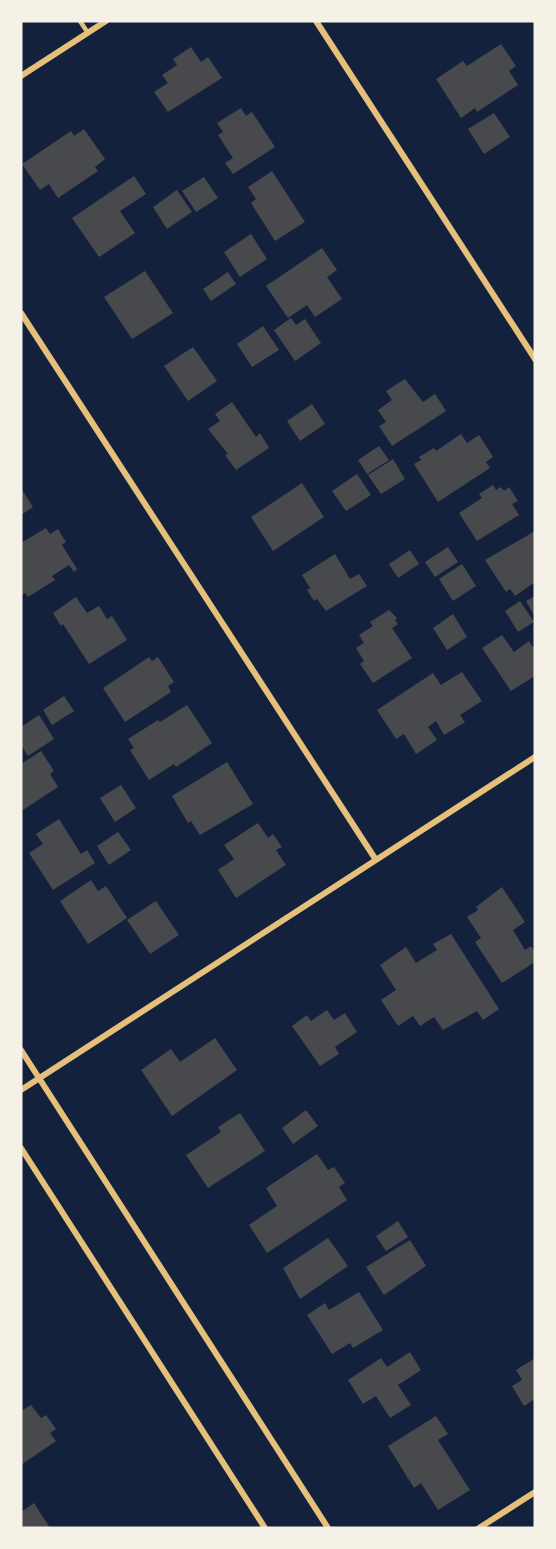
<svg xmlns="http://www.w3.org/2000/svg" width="556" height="1549" font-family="Commissioner,sans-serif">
  <rect width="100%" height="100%" fill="#14213d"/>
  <path fill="#48494c" d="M501,44L516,66L509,71L518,85L477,112L475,108L461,118L436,79L463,61L467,66Z
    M191,47L201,62L208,57L222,78L168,112L154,92L168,83L162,75L177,65L173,59Z
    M241,108L246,116L252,112L275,147L233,174L225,163L233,158L218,135L223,132L217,123Z
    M494,113L510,137L484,154L468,129Z
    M84,129L105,159L95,167L98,171L58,198L49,184L40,190L22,164L71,131L74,136Z
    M272,171L305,222L275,241L251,203L256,199L248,187Z
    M134,176L146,194L120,211L135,233L99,257L72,218Z
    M204,177L218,198L196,212L182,191Z
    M177,190L192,212L167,229L153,207Z
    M251,234L267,259L240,277L224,252Z
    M322,248L337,270L327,277L342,299L315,317L307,305L288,318L266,286Z
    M145,271L173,313L132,339L104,297Z
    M228,272L236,284L211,301L203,289Z
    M291,318L296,325L305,319L321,343L295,361L274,330Z
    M263,326L279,350L252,367L237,344Z
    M193,347L217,381L188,401L164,366Z
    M405,379L423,402L435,394L446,411L392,446L379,426L386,422L378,410L392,400L386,391Z
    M232,402L256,437L260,433L269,448L236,470L225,455L228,454L208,429L220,421L215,414Z
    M312,404L325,424L300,441L287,421Z
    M461,434L467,443L479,435L493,457L486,462L490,468L438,502L414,464L421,460L419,457L434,448L436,451Z
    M379,446L389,460L367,474L358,460Z
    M393,459L405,479L381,494L368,475Z
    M357,474L371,495L346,511L332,491Z
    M302,483L324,517L273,551L251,517Z
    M493,485L496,490L501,487L504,491L509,487L518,501L512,504L519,515L477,541L459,513L482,498L479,494Z
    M21,488L33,507L21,515Z
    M46,528L50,534L58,529L66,542L62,545L77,569L74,572L69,565L52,576L55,580L28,597L25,593L21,595V543Z
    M535,531V582L515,596L510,589L506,592L485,560Z
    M448,547L458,562L435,577L425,562Z
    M410,550L419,564L398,578L389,564Z
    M335,554L350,579L359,574L367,586L326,611L317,599L314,601L307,590L310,588L302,575Z
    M462,564L476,586L453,601L439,579Z
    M535,596V617L526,601Z
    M76,597L87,613L99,606L107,619L112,616L127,640L89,664L63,624L61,626L53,613Z
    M520,601L534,622L518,632L505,611Z
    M389,610L397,618L395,620L398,624L392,628L412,658L373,683L360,664L364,661L356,648L364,643L359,635L373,626L370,622Z
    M453,614L467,637L447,650L433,628Z
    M502,635L514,652L529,641L535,650V676L511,691L482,648Z
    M149,657L152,661L158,657L174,682L168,686L171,692L125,722L103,688Z
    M462,672L482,701L460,715L465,722L444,735L436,721L428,727L437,740L416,754L404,734L396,739L377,710L433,673L441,685Z
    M64,696L74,711L52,725L43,710Z
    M187,705L212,743L176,767L174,764L149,780L130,750L134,748L128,739L158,720L160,722Z
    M39,715L54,739L28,756L21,745V727Z
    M41,751L54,771L50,774L58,787L23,810L21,806V764Z
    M227,762L253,804L200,835L191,821L188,823L172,796Z
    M121,785L136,808L115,822L100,798Z
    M59,819L81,854L87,850L95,863L53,890L29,853L43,844L36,834Z
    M258,823L268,838L273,834L282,847L276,850L286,865L236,898L218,870L234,859L224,845Z
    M118,832L131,850L109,865L97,846Z
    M91,880L98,891L106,886L127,918L88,944L60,901Z
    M502,887L525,922L513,930L525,950L531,946L535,951V962L502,983L475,942L481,938L467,917L478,910L476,907Z
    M156,901L179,935L150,954L127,920Z
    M451,934L499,1009L483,1020L477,1011L443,1030L434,1017L420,1026L413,1016L398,1026L381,1000L396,990L380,965L406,947L416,963L437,950L433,944Z
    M327,1010L334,1020L345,1013L357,1032L335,1047L339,1054L320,1066L292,1026L307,1015L311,1021Z
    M215,1038L237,1070L172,1116L141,1070L171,1049L180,1062Z
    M306,1110L318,1126L293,1144L282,1128Z
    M240,1113L265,1151L208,1188L186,1155L221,1132L218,1127Z
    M317,1154L328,1170L334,1167L345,1183L339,1187L347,1200L267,1253L249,1225L277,1206L266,1188Z
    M398,1221L408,1237L386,1251L376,1236Z
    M328,1238L348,1266L300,1299L283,1268Z
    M410,1240L426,1266L384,1295L366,1267Z
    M359,1292L383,1330L353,1348L350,1343L332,1354L307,1315L325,1303L329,1310Z
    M410,1352L421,1370L398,1385L411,1405L390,1418L376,1396L363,1404L348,1380L381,1358L387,1367Z
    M535,1358V1399L524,1406L512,1386L522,1380L516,1370Z
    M31,1405L41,1418L46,1415L56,1429L50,1433L56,1441L21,1465V1411Z
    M436,1416L448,1434L438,1440L470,1490L438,1510L421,1483L414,1488L388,1446Z
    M34,1503L50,1528H21V1512Z"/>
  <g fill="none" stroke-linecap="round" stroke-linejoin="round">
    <path stroke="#e5c07b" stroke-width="4.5" d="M80,21L88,33"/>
    <path stroke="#e5c07b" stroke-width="6" d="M316,21L535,359
      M21,76L106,21
      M21,313L376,860
      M21,1050L328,1528
      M21,1090L535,757
      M21,1148L265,1528
      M479,1528L535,1492"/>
  </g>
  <rect width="556" height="1549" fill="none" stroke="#f6f1e7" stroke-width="45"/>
</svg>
